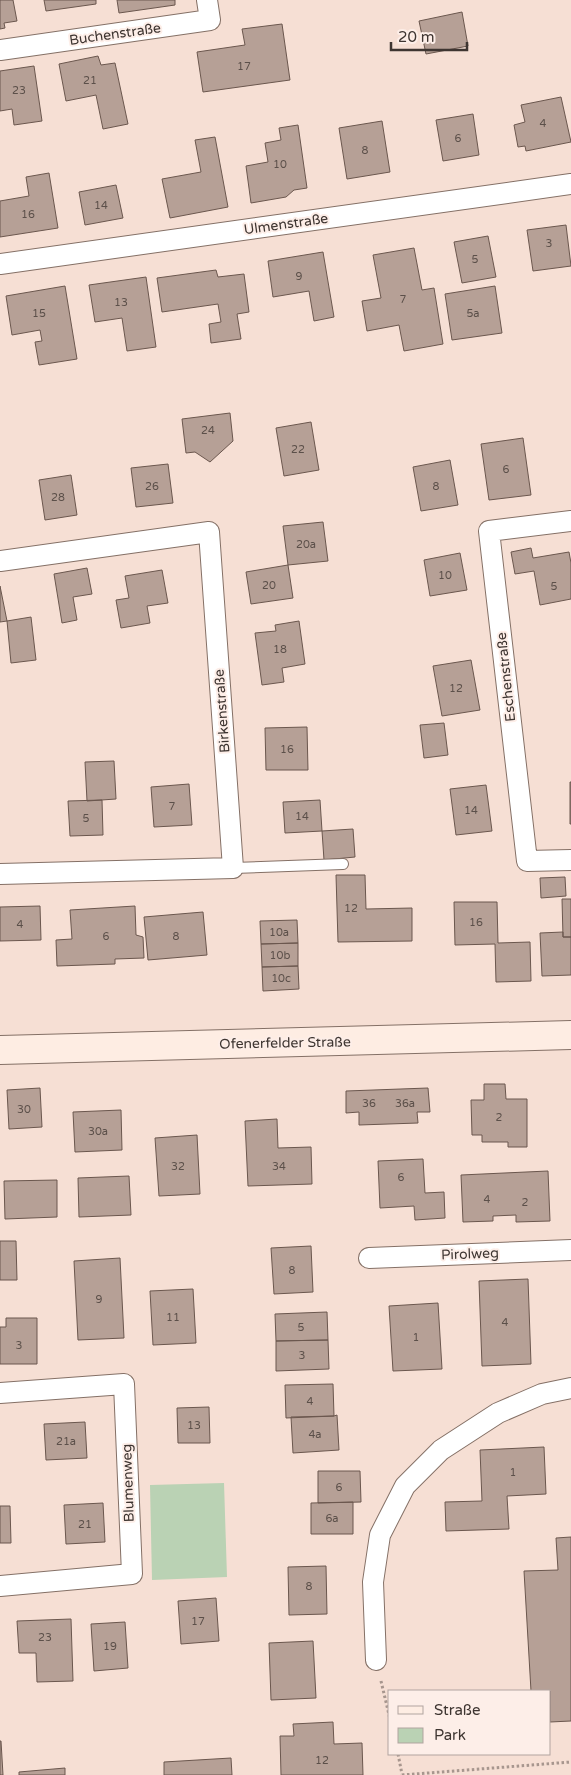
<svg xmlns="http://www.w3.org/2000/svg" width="571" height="1775" font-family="'Varela Round',sans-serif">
  <rect width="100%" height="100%" fill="#f6dfd4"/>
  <path fill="#bad2b4" d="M224,1483L227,1577L152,1580L150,1485Z"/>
  <path fill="#b6a096" stroke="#6b574e" d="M0,0H13L17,21L4,23L5,28L0,29Z
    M44,0H96V4L46,11Z
    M117,0H175V5L119,13Z
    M462,12L468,46L426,54L419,21Z
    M282,24L290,80L203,92L197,52L245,45L242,29Z
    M98,56L101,65L115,63L128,124L103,129L96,95L66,101L59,64Z
    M34,66L42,121L14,125L12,109L0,111V71Z
    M561,97L571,142L526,151L525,146L518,147L514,125L525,122L521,105Z
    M473,114L479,155L443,161L436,120Z
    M382,121L390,172L347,179L339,128Z
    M298,125L307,188L294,190L286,197L251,203L246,166L268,162L265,143L281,140L279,128Z
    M215,137L228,207L170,218L162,179L201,172L195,140Z
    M49,173L58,228L0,237V201L29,196L26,177Z
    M116,185L123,218L85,225L79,192Z
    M566,225L571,266L533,271L527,230Z
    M488,236L496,277L462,283L454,242Z
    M414,248L422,290L434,288L443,344L404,351L399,325L367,331L362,301L381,298L373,255Z
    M323,252L334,317L314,321L309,291L273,297L268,261Z
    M216,270L218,277L244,274L249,312L237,314L241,339L211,343L209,324L221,322L218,304L162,312L157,278Z
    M146,277L156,347L127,351L122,318L95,322L89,285Z
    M65,286L77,359L39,365L35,342L42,341L40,330L12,335L6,296Z
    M495,286L502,333L452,340L445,294Z
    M230,413L233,441L210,462L195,452L186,453L182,419Z
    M311,422L319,470L284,476L276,428Z
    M523,438L531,495L489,500L481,444Z
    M450,460L458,505L421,511L413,467Z
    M168,464L173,503L136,507L131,468Z
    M71,475L77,515L45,520L39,480Z
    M323,522L328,561L288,565L283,526Z
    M531,548L533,558L569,552L571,563V599L540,605L534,571L515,574L511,552Z
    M460,553L467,590L430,596L424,560Z
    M288,565L293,598L251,604L246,572Z
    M87,568L92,594L73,597L77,620L62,623L54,574Z
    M162,570L168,603L147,606L150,623L121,628L116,600L129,598L125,576Z
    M0,586L7,621L0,622Z
    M31,617L36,660L11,663L7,621Z
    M299,621L305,664L282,668L284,682L262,685L255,633L276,631L275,625Z
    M471,660L480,710L442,716L433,666Z
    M444,723L448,755L424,758L420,725Z
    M307,727L308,770H266L265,728Z
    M114,761L116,799L87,801L85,762Z
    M570,782H571V824H570Z
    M189,784L192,825L154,827L151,787Z
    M486,785L492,831L456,835L450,789Z
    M102,800L103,835L70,836L68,801Z
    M320,800L322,831L285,833L283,802Z
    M353,829L355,857L324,860L322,831Z
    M336,875H365L366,909L412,908V941L338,942Z
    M565,877L566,896L541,898L540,878Z
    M562,899H571V937H563Z
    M454,902H497L498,943L530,942L531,981L496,982L495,944L455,945Z
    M40,906L41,940L0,941V907Z
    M135,906L136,935L143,937L144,958L115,959V964L57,966L56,940L72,939L70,910Z
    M203,912L207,955L148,960L144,917Z
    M297,920L298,943L261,944L260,921Z
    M563,932V937H571V975L542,976L540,933Z
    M298,943V966L262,967L261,944Z
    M298,966L299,989L263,991L262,967Z
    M484,1084H505L506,1099H527V1147H508V1142H482V1135H472L471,1100H484Z
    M40,1088L42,1127L9,1129L7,1090Z
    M428,1088L430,1112H417L418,1123L359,1125V1112L346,1113V1091Z
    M121,1110L122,1150L75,1152L73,1112Z
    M277,1119L278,1148L311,1147L312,1184L248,1186L245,1121Z
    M197,1135L200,1194L159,1196L155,1138Z
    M423,1159L425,1193L444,1192L445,1218L415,1220L414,1206L380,1208L378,1161Z
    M548,1171L550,1221L516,1222V1215L493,1216V1221L463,1222L461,1175Z
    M129,1176L131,1215L79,1217L78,1178Z
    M57,1180V1217L5,1219L4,1181Z
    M0,1241H16L17,1280H0Z
    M311,1246L313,1292L274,1294L271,1248Z
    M120,1258L124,1338L78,1340L74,1261Z
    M528,1279L531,1364L482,1366L479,1281Z
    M193,1289L196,1343L153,1345L150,1291Z
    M438,1303L442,1369L393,1371L389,1306Z
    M327,1312L328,1340L276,1341L275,1314Z
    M6,1318H37V1364H0V1327H6Z
    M328,1340L329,1369L276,1371V1341Z
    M333,1384L334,1416L286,1418L285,1385Z
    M209,1407L210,1443H178L177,1408Z
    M337,1415L339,1450L293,1453L291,1417L334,1416Z
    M85,1422L87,1458L46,1460L44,1424Z
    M544,1447L546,1494L507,1496L509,1529L446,1531L445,1502L482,1501L480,1450Z
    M318,1471H360L361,1502L318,1503Z
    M353,1502V1534H311V1503Z
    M103,1503L105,1542L66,1544L64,1505Z
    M0,1506H10L11,1543H0Z
    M571,1537V1721L550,1722V1691H531L524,1571L558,1570L556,1538Z
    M326,1566L327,1614L289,1615L288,1567Z
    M216,1598L219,1641L181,1644L178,1601Z
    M71,1619L73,1681L37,1682L36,1653H19L17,1621Z
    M125,1622L128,1668L94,1671L91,1624Z
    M313,1641L316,1698L271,1700L269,1643Z
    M333,1722L334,1744L362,1743L363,1775H281L280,1736H294L293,1724Z
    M0,1741H1L3,1775H0Z
    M231,1758L232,1775H164V1762Z
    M65,1768V1775H19V1772Z"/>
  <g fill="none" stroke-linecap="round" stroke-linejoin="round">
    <g stroke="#847066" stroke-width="12">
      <path id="lane" d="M233,868L343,864"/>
    </g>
    <g stroke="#847066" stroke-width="22">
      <path id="street" d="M0,50L210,20L207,0
        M0,264L571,184
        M571,521L489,531L527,861L571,860
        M0,561L209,532L233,868L0,874
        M369,1258L571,1250
        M0,1393L124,1384L132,1574L0,1586
        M376,1660L373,1582L380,1535L405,1486L441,1450L498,1413L542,1394L571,1388"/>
    </g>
    <g stroke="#847066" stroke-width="30">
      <path id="secondary" d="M0,1050L571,1035"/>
    </g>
    <path stroke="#a7968e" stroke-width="3" stroke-dasharray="2.5 2.5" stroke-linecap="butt" d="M381,1681L390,1719
      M398,1754L402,1774
      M402,1775L571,1762"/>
    <use href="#lane" stroke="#fff" stroke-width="10"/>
    <use href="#street" stroke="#fff" stroke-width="20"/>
    <use href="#secondary" stroke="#feede3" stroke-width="28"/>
  </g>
  <g text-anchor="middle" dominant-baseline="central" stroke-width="4" stroke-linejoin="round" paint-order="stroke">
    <g font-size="11" fill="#5c504a">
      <text x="244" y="66">17</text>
      <text x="90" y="80">21</text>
      <text x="19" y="90">23</text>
      <text x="543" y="123">4</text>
      <text x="458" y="138">6</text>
      <text x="365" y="150">8</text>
      <text x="280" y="164">10</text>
      <text x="101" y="205">14</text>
      <text x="28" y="214">16</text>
      <text x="549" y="243">3</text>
      <text x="475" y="259">5</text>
      <text x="299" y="276">9</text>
      <text x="403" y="299">7</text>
      <text x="121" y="302">13</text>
      <text x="39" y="313">15</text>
      <text x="473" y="313">5a</text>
      <text x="208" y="430">24</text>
      <text x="298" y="449">22</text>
      <text x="506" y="469">6</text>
      <text x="152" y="486">26</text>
      <text x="436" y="486">8</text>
      <text x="58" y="497">28</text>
      <text x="306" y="544">20a</text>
      <text x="445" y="575">10</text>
      <text x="269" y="585">20</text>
      <text x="554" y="586">5</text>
      <text x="280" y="649">18</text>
      <text x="456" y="688">12</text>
      <text x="287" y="749">16</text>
      <text x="172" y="806">7</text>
      <text x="471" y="810">14</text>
      <text x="302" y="816">14</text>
      <text x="86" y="818">5</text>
      <text x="351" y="908">12</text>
      <text x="476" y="922">16</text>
      <text x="20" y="924">4</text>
      <text x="279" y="932">10a</text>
      <text x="106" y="936">6</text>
      <text x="176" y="936">8</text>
      <text x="280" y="955">10b</text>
      <text x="281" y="978">10c</text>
      <text x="369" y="1103">36</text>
      <text x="405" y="1103">36a</text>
      <text x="24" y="1109">30</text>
      <text x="499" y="1117">2</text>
      <text x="98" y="1131">30a</text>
      <text x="178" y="1166">32</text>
      <text x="279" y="1166">34</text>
      <text x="401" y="1177">6</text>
      <text x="487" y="1199">4</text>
      <text x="525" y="1202">2</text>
      <text x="292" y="1270">8</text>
      <text x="99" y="1299">9</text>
      <text x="173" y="1317">11</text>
      <text x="505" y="1322">4</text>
      <text x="301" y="1327">5</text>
      <text x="416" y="1337">1</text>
      <text x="19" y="1345">3</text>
      <text x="302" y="1355">3</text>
      <text x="310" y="1401">4</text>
      <text x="194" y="1425">13</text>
      <text x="315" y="1434">4a</text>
      <text x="66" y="1441">21a</text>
      <text x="513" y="1472">1</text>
      <text x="339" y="1487">6</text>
      <text x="332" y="1518">6a</text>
      <text x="85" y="1524">21</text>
      <text x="309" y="1586">8</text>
      <text x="198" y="1621">17</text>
      <text x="45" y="1637">23</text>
      <text x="110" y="1646">19</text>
      <text x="322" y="1760">12</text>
    </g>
    <g font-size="14" fill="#3e3531" stroke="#fdeee8">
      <text transform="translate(115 34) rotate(-8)">Buchenstraße</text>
      <text transform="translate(286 224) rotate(-8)">Ulmenstraße</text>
      <text transform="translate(506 677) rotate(-96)">Eschenstraße</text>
      <text transform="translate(222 711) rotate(-94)">Birkenstraße</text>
      <text transform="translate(285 1043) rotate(-1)">Ofenerfelder Straße</text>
      <text transform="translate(470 1254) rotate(-2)">Pirolweg</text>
      <text transform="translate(128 1483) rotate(-92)">Blumenweg</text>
    </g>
  </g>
  <rect x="388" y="1690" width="162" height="65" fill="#fdeee8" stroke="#b1a49f"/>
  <rect x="398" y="1706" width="25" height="8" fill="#feede3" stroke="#b1a49f"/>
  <text x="434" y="1715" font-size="15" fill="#3e3531">Straße</text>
  <rect x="398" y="1728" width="25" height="15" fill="#bad2b4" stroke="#b1a49f"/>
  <text x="434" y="1740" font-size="15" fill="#3e3531">Park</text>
  <path d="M391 42v8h76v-8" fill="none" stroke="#3e3531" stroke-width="2.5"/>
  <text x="398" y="42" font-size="15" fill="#3e3531" stroke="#fdeee8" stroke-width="4" paint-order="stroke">20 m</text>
</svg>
